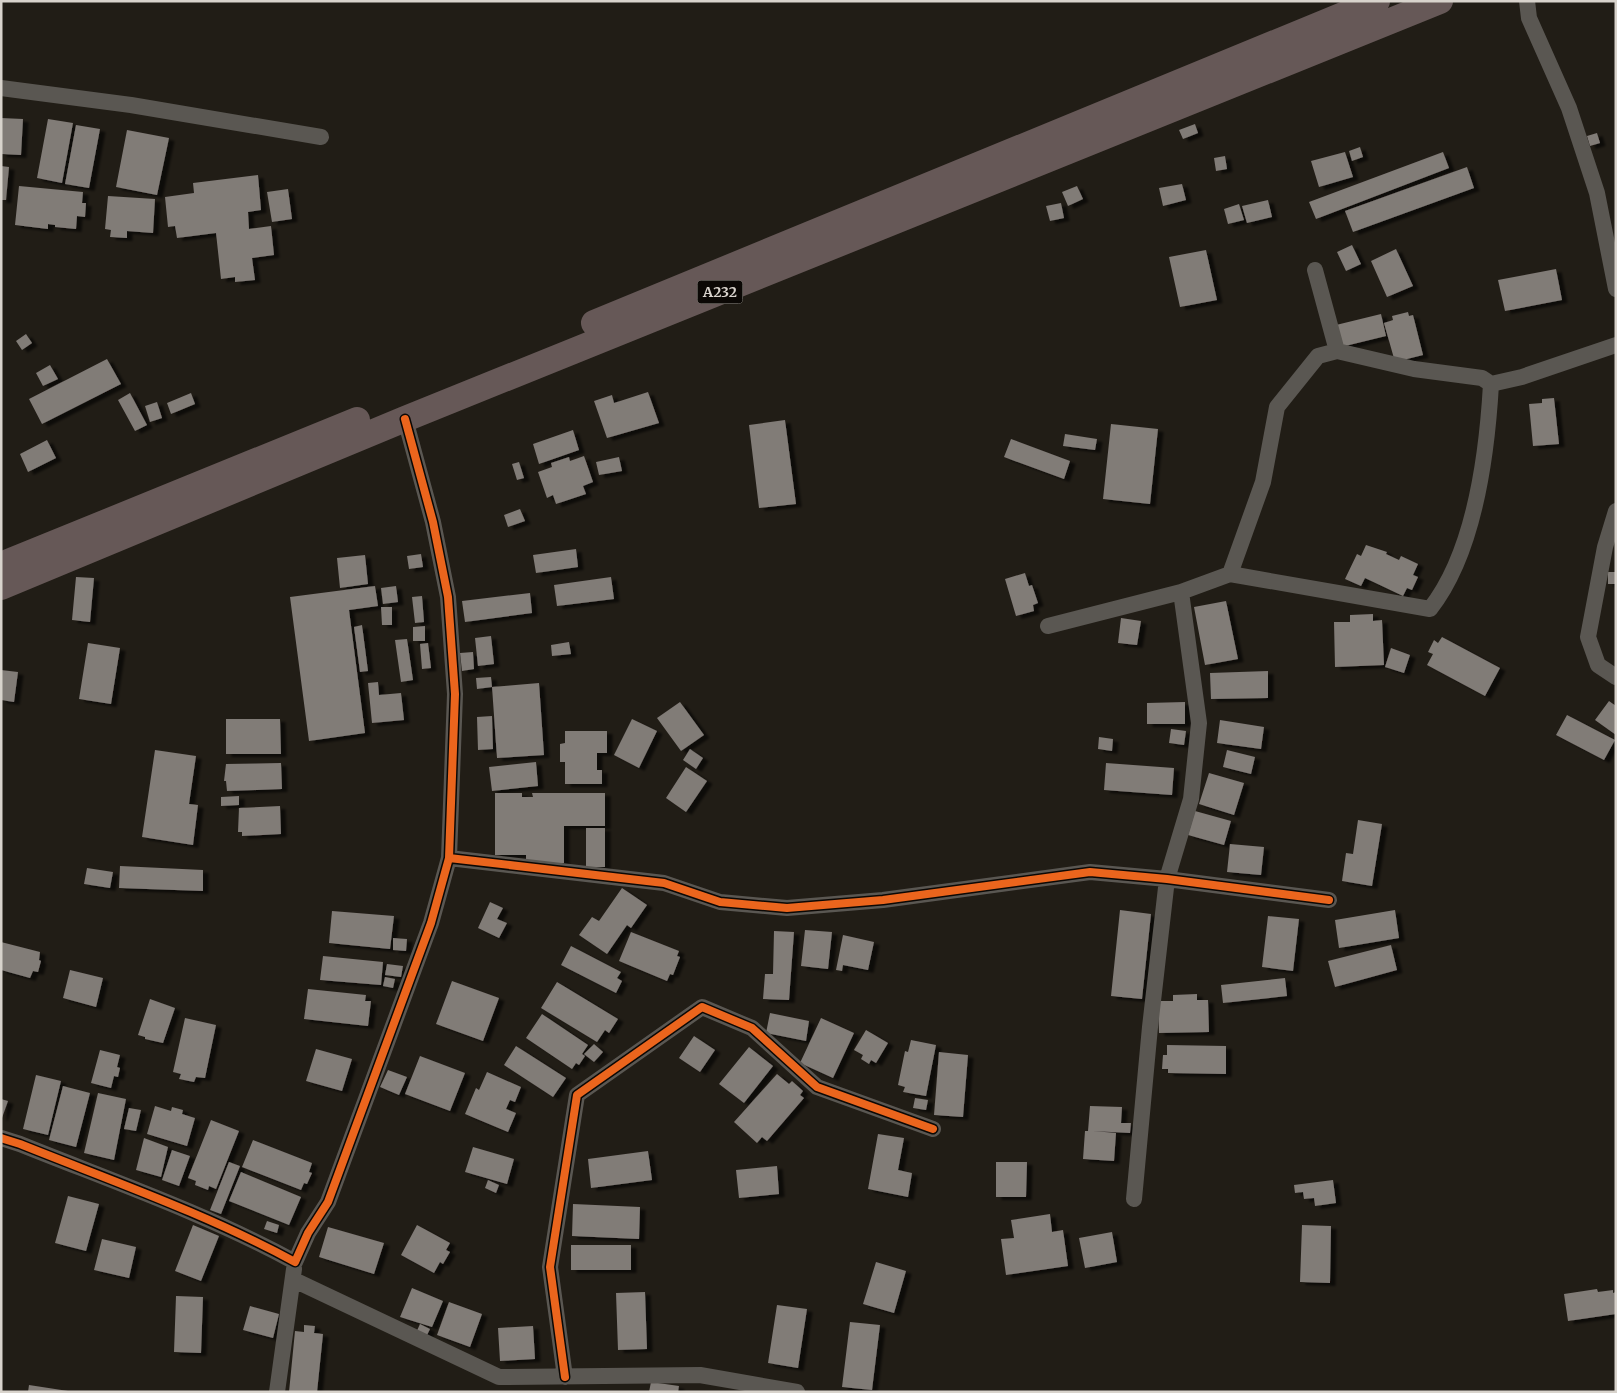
<svg xmlns="http://www.w3.org/2000/svg" width="1617" height="1393" font-family="Merriweather,serif">
  <defs>
    <filter id="shadow"><feDropShadow dx="5.5" dy="3" stdDeviation="1" flood-color="#0009"/></filter>
  </defs>
  <rect width="100%" height="100%" fill="#211d16"/>
  <path fill="#817b77" filter="url(#shadow)" d="M1,118L23,119L21,155L1,154Z
    M48,119L73,123L62,183L37,178Z
    M1195,124L1198,133L1183,139L1179,130Z
    M76,125L100,129L89,188L65,184Z
    M127,130L169,138L157,195L116,187Z
    M1597,133L1600,143L1590,146L1587,136Z
    M1360,147L1363,157L1352,161L1349,151Z
    M1345,152L1353,177L1319,187L1311,161Z
    M1443,152L1449,168L1316,219L1309,202Z
    M1225,156L1227,169L1216,171L1214,158Z
    M1,166L9,167L6,200H1Z
    M1467,167L1474,188L1353,232L1345,211Z
    M258,175L261,210L248,212L249,229L271,226L274,255L252,258L255,280L235,282V277L221,279L216,233L177,238L175,226L168,227L165,197L194,193L193,183Z
    M1182,184L1186,200L1163,206L1159,188Z
    M19,186L83,192L82,203H86L85,217L77,216L76,229L55,227V225L48,224V229L15,225Z
    M1077,186L1083,199L1068,206L1062,192Z
    M288,189L292,219L272,222L267,192Z
    M108,196L155,199L153,233L127,231V238L110,237L111,230L105,229Z
    M1268,200L1272,217L1247,223L1242,206Z
    M1061,203L1064,218L1050,221L1046,206Z
    M1239,204L1244,220L1228,224L1224,209Z
    M1352,245L1361,264L1346,271L1337,252Z
    M1396,249L1413,286L1387,297L1371,261Z
    M1206,250L1217,300L1180,307L1169,257Z
    M1556,269L1562,300L1505,311L1498,280Z
    M1408,312L1409,316L1413,315L1423,355L1395,362L1384,323L1393,320L1392,316Z
    M1381,314L1386,336L1341,347L1336,325Z
    M26,334L32,343L22,350L16,341Z
    M107,359L121,384L42,424L29,399Z
    M50,365L58,379L43,386L36,373Z
    M648,392L659,423L607,438L594,401L612,395L614,403Z
    M130,393L147,425L135,431L118,400Z
    M191,393L195,404L171,414L167,403Z
    M1554,398L1559,444L1533,446L1529,404L1542,403V399Z
    M157,402L162,418L150,422L145,406Z
    M785,420L796,504L759,508L749,425Z
    M1111,424L1158,429L1150,504L1103,499Z
    M573,430L579,450L539,464L533,444Z
    M1065,434L1097,439L1095,450L1063,446Z
    M1011,439L1070,461L1064,479L1004,457Z
    M47,440L56,458L28,472L20,454Z
    M584,456L593,482L583,486L586,494L556,504L553,495L547,498L538,472L552,467L551,463L569,457L570,461Z
    M619,457L622,471L599,475L596,462Z
    M519,462L524,478L517,480L512,464Z
    M520,509L525,521L508,527L504,515Z
    M1366,545L1387,552L1386,554L1399,560L1401,556L1418,564L1413,575L1418,577L1412,590L1407,588L1403,596L1365,578L1361,586L1345,579L1357,554L1361,556Z
    M576,549L578,567L536,573L533,555Z
    M421,554L423,567L409,569L407,556Z
    M365,555L368,584L340,588L337,558Z
    M1608,572H1616V584H1608Z
    M1025,573L1029,586L1032,585L1038,603L1033,605L1034,611L1016,616L1005,579Z
    M76,577L94,578L90,622L72,620Z
    M611,577L614,599L557,606L554,585Z
    M375,586L378,606L349,610L365,733L309,741L290,597Z
    M396,586L398,602L383,604L381,588Z
    M530,593L532,613L465,622L462,601Z
    M422,596L424,622L415,623L412,597Z
    M1226,601L1238,659L1205,665L1194,607Z
    M381,607H392V625H382Z
    M1373,614V621L1382,620L1384,665L1335,667L1334,622H1350V615Z
    M1121,618L1141,621L1137,645L1118,643Z
    M362,625L368,671L360,672L354,627Z
    M425,626V641H413V627Z
    M491,636L494,664L478,666L475,638Z
    M1442,637L1500,668L1485,696L1427,665L1433,654L1428,652L1434,640L1438,643Z
    M407,639L413,680L401,682L395,640Z
    M569,642L571,654L552,656L551,645Z
    M88,643L120,648L111,704L79,699Z
    M428,643L431,668L422,669L420,644Z
    M1391,648L1410,655L1404,673L1385,667Z
    M473,652L474,669L462,671L460,653Z
    M1,670L18,672L14,702L1,700Z
    M1268,671V698L1211,699L1210,673Z
    M491,677L492,687L477,689L476,678Z
    M378,682L379,695L401,693L404,720L372,723L368,683Z
    M539,683L544,755L497,758L492,687Z
    M1609,701L1616,706V735L1595,720Z
    M680,702L704,735L681,751L657,718Z
    M1185,702V724H1147V703Z
    M1567,715L1615,740L1604,760L1556,735Z
    M492,716L493,749L478,750L477,717Z
    M226,719H280L281,754H226Z
    M632,719L657,731L639,768L614,755Z
    M1220,720L1264,727L1261,749L1217,743Z
    M1171,729L1186,731L1184,745L1169,743Z
    M565,731H607V753H597V770H602V784H565V762H560V744L565,743Z
    M1099,737L1113,739L1112,751L1098,749Z
    M690,749L703,758L696,769L683,760Z
    M155,750L196,756L189,804L198,805L193,845L142,837Z
    M1227,750L1255,757L1251,774L1223,767Z
    M536,762L538,786L492,791L489,767Z
    M281,763L282,789L227,791L226,781H224L226,764Z
    M1106,763L1174,768L1172,795L1104,790Z
    M686,767L707,781L686,812L666,798Z
    M1209,773L1244,783L1234,815L1199,804Z
    M495,793H522V797H533L532,793H605V826H564V863H526V855H495Z
    M239,796V805L221,806V797Z
    M280,806L281,834L242,836V832H238L239,808Z
    M1195,811L1231,821L1224,845L1188,835Z
    M1358,820L1382,824L1372,886L1342,881L1346,853L1353,854Z
    M586,828H605V867H586Z
    M1230,844L1264,847L1261,875L1227,872Z
    M120,866L203,870V891L119,888Z
    M87,868L113,872L110,888L84,884Z
    M622,888L647,905L631,928L627,925L607,954L579,935L592,917L599,921Z
    M490,902L503,908L497,919L507,923L499,938L478,928Z
    M1120,910L1151,914L1142,999L1111,996Z
    M1395,910L1399,938L1339,948L1335,920Z
    M332,911L394,916L390,949L329,943Z
    M1268,916L1299,919L1293,971L1262,967Z
    M805,930L832,932L828,969L801,966Z
    M774,931L794,932L789,1000L763,999L765,974H773Z
    M631,932L679,951L677,956L680,957L673,975L670,974L667,981L619,961Z
    M843,935L874,942L868,970L843,965L842,971L836,970Z
    M393,938L407,939L406,951L393,950Z
    M1,942L40,952L39,960L41,961L38,972L33,971L30,978L1,970Z
    M1391,945L1397,970L1335,987L1328,961Z
    M571,946L621,972L617,978L622,981L616,993L561,965Z
    M323,956L383,962L381,985L320,980Z
    M387,964L403,966L401,977L385,975Z
    M70,970L103,978L96,1007L63,998Z
    M385,977L395,979L393,988L383,986Z
    M1285,978L1287,996L1223,1003L1221,985Z
    M452,981L499,998L483,1041L436,1024Z
    M557,982L618,1019L609,1033L605,1030L597,1042L541,1008Z
    M308,989L366,995L365,1001H371L368,1026L304,1019Z
    M1197,994V1000H1208L1209,1032L1159,1033L1158,1001H1173V995Z
    M150,999L175,1008L163,1043L145,1039V1037L138,1035Z
    M770,1013L809,1021L806,1041L766,1033Z
    M542,1014L588,1045L582,1054L585,1056L579,1065L576,1063L572,1069L526,1038Z
    M185,1018L216,1025L205,1078L196,1077L194,1082L179,1079L181,1074L173,1072Z
    M821,1018L854,1033L833,1078L800,1063Z
    M866,1030L888,1043L876,1063L871,1060L869,1064L861,1059L863,1055L854,1050Z
    M694,1036L715,1050L700,1072L679,1058Z
    M911,1040L936,1045L926,1096L903,1092L905,1087L898,1085L905,1051L908,1052Z
    M594,1044L603,1052L594,1062L584,1054Z
    M1167,1045L1226,1046V1074L1168,1073V1069H1162L1163,1055H1167Z
    M516,1046L566,1078L553,1097L504,1065Z
    M749,1047L773,1066L744,1103L719,1084Z
    M316,1049L352,1059L342,1091L306,1081Z
    M100,1050L120,1055L117,1067L120,1068L118,1077L114,1076L111,1088L91,1083Z
    M939,1052L968,1055L963,1117L934,1115Z
    M420,1056L465,1073L450,1111L405,1094Z
    M388,1070L407,1077L399,1095L380,1087Z
    M487,1072L521,1087L515,1102L510,1100L506,1109L516,1113L508,1132L465,1114L476,1088L479,1090Z
    M777,1074L789,1084L792,1081L803,1091L800,1095L804,1098L767,1141L762,1137L757,1143L734,1122Z
    M36,1075L61,1081L48,1135L23,1129Z
    M63,1086L90,1093L76,1147L49,1140Z
    M98,1093L126,1099L114,1160L84,1153Z
    M915,1098L928,1100L926,1110L913,1108Z
    M1,1099L8,1101L2,1118H1Z
    M155,1106L171,1111L172,1107L183,1110L182,1114L195,1118L187,1146L147,1134Z
    M1090,1106L1122,1107L1121,1123H1131L1130,1133L1093,1131L1116,1133L1114,1161L1083,1159L1085,1131H1088Z
    M129,1108L141,1110L136,1131L124,1129Z
    M211,1120L239,1131L216,1189L209,1186L208,1190L195,1185L196,1181L188,1178Z
    M878,1134L904,1138L898,1170L912,1173L908,1197L868,1189Z
    M144,1138L168,1147L161,1177L136,1170Z
    M253,1140L312,1163L309,1172L312,1173L307,1184L304,1183L301,1190L242,1167Z
    M473,1147L514,1159L507,1184L465,1172Z
    M172,1150L190,1156L179,1186L162,1180Z
    M648,1151L652,1180L591,1188L588,1159Z
    M229,1162L240,1166L221,1214L210,1210Z
    M996,1162H1027L1026,1197H996Z
    M777,1166L779,1194L739,1198L736,1170Z
    M241,1172L301,1197L289,1225L229,1201Z
    M488,1180L499,1185L496,1193L485,1188Z
    M1333,1180L1336,1203L1315,1206L1314,1198L1304,1199L1303,1192L1295,1193L1294,1185Z
    M68,1196L99,1204L86,1251L55,1243Z
    M573,1204L640,1207L639,1239L572,1236Z
    M1050,1214L1052,1232L1063,1230L1068,1266L1006,1275L1001,1239L1014,1238L1011,1220Z
    M267,1221L279,1225L277,1233L264,1229Z
    M193,1225L219,1236L201,1281L175,1271Z
    M417,1225L450,1243L446,1250L450,1252L443,1264L440,1262L434,1273L401,1255Z
    M1302,1225L1331,1226L1330,1283L1300,1282Z
    M328,1227L384,1243L374,1274L319,1257Z
    M1112,1232L1117,1262L1085,1268L1079,1238Z
    M102,1239L136,1247L129,1278L94,1270Z
    M571,1245H631V1270H571Z
    M876,1262L906,1271L894,1313L863,1304Z
    M412,1288L443,1301L432,1327L400,1317Z
    M1597,1289L1598,1292L1613,1290V1293L1616,1292V1314L1568,1321L1564,1294Z
    M645,1292L647,1349L618,1350L616,1293Z
    M176,1296L203,1297L201,1353L174,1352Z
    M449,1302L482,1314L470,1347L437,1335Z
    M777,1305L807,1309L798,1368L768,1363Z
    M250,1306L279,1314L273,1338L243,1330Z
    M850,1322L880,1325L872,1390L842,1387Z
    M420,1324L430,1329L425,1339L415,1335Z
    M304,1325L315,1326L314,1333L323,1334L317,1392H289L295,1331L304,1332Z
    M533,1326L535,1359L500,1361L498,1328Z
    M651,1382L679,1386L678,1392H649Z
    M29,1385L68,1391V1392H28Z"/>
  <g fill="none" stroke-linecap="round" stroke-linejoin="round">
    <path stroke="#5a5752" stroke-width="16" d="M1527,1L1529,18L1569,108L1597,193L1616,289
      M1,88L131,105L321,137
      M1315,270L1337,351
      M1616,511L1605,547L1588,637L1598,665L1616,677
      M1230,574L1263,482L1277,407L1318,356L1337,351L1414,369L1482,378L1491,384L1522,377L1616,345
      M1048,626L1181,592L1230,574L1430,609C1475,552 1487,455 1491,384
      M449,858L664,883L720,902L787,908L883,900L1090,872L1167,879L1329,900
      M1,1138L20,1144C112,1181 207,1214 295,1262L308,1233L328,1202L431,923L449,858L455,694L448,597L433,522L405,419
      M1134,1199L1150,1027L1167,879L1191,799L1199,723L1181,592
      M294,1280L499,1377L700,1375L797,1392
      M565,1377L550,1267L577,1095L702,1007L752,1028L817,1087L933,1129
      M277,1392L294,1269"/>
    <path stroke="#665857" stroke-width="26" d="M594,323L1377,1
      M1,565L357,420
      M1,587L405,419L1440,1"/>
    <g stroke="#0b0805" stroke-width="11">
      <path id="cycleway" d="M449,858L664,883L720,902L787,908L883,900L1090,872L1167,879L1329,900
        M1,1138L20,1144C112,1181 207,1214 295,1262L308,1233L328,1202L431,923L449,858L455,694L448,597L433,522L405,419
        M565,1377L550,1267L577,1095L702,1007L752,1028L817,1087L933,1129"/>
    </g>
    <use href="#cycleway" stroke="#eb651d" stroke-width="8"/>
  </g>
  <g text-anchor="middle" dominant-baseline="central" stroke-width="5" stroke-linejoin="round" paint-order="stroke">
    <rect fill="#0b0805" stroke="#9a9690" stroke-width="1" x="697.5" y="280.5" width="45" height="23" rx="4"/>
    <g font-size="14" font-weight="bold" fill="#d8d3cc">
      <text x="720" y="292">A232</text>
    </g>
  </g>
  <rect width="1617" height="1393" fill="none" stroke="#d8d3cc" stroke-width="5"/>
</svg>
